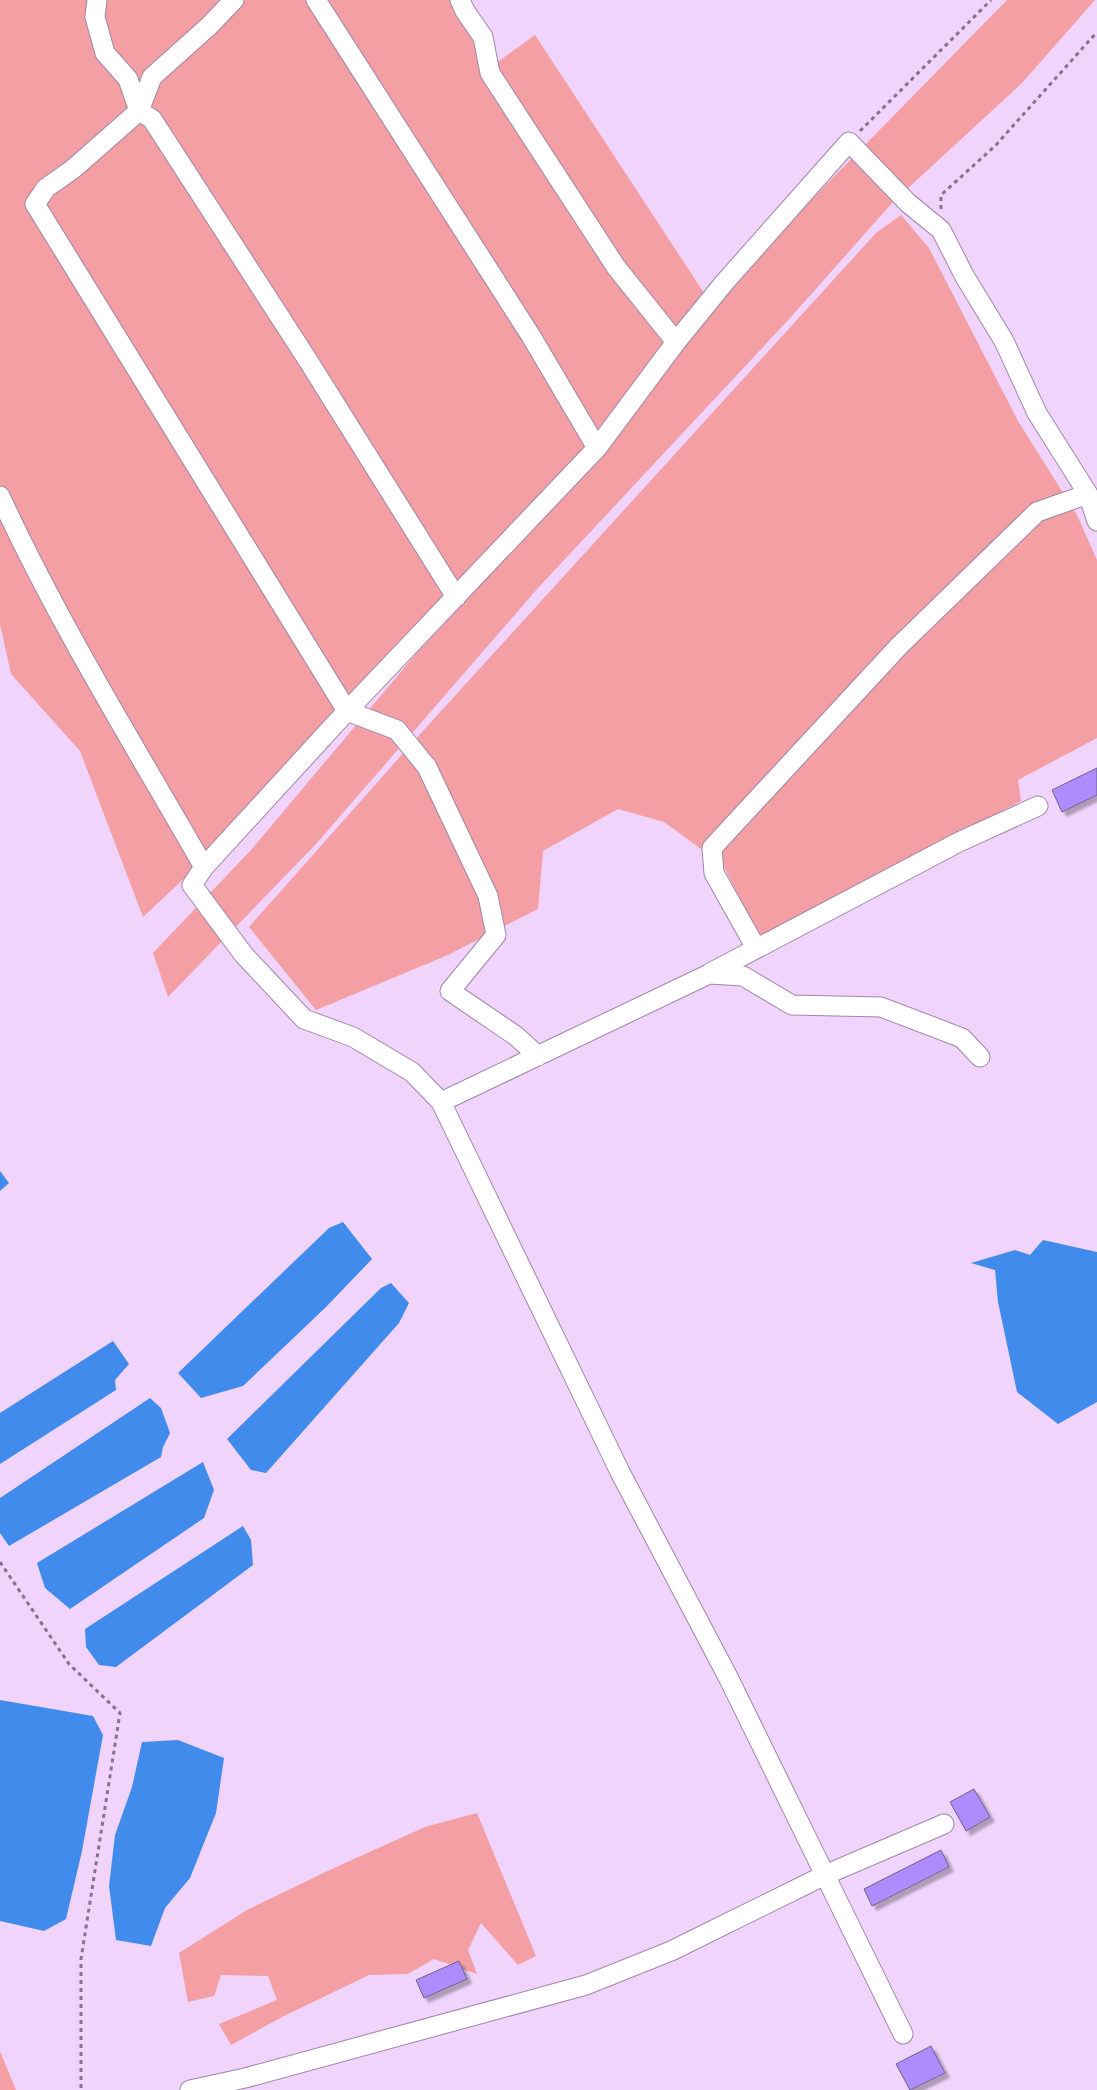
<svg xmlns="http://www.w3.org/2000/svg" width="1097" height="2090" font-family="Overpass,sans-serif">
  <defs>
    <filter id="shadow"><feDropShadow dx="4.5" dy="4.5" stdDeviation="1" flood-color="#0004"/></filter>
  </defs>
  <rect width="100%" height="100%" fill="#f0d4fc"/>
  <path fill="#f39fa3" d="M0,0H450L473,40L481,74L535,35L704,293L598,441L208,856L143,917L80,751L11,674L0,624Z
    M1007,0H1095L1021,84L893,202L791,317L538,588L316,844L168,997L153,953L251,850L415,655L585,472L719,294Z
    M901,215L929,248L1018,421L1077,515L1097,560V738L1018,780L1021,801L760,938L723,865L664,822L618,809L543,851L538,909L448,955L316,1010L249,927L422,732L876,233Z
    M477,1813L536,1956L518,1965L481,1923L468,1950L477,1974L434,1959L408,1974L369,1975L282,2017L231,2045L219,2024L277,2000L268,1976L221,1975L214,1996L188,2002L179,1953L247,1910L334,1868L425,1827Z
    M0,2051L16,2090H0Z"/>
  <path fill="#418bec" d="M0,1171L9,1183L0,1191Z
    M343,1222L372,1259L326,1307L243,1386L201,1398L178,1373L329,1228Z
    M1043,1240L1097,1252V1402L1058,1424L1017,1392L998,1302L995,1270L971,1263L1015,1250L1030,1255Z
    M391,1283L409,1303L399,1323L266,1473L251,1470L227,1439L381,1288Z
    M113,1341L129,1364L115,1380L116,1390L0,1464V1413Z
    M150,1398L161,1408L170,1433L163,1447L161,1457L9,1546L0,1533V1498Z
    M203,1462L214,1490L204,1518L70,1609L45,1588L37,1563Z
    M243,1526L251,1540L253,1565L116,1667L99,1665L86,1647L85,1629Z
    M0,1700L93,1716L103,1735L82,1851L66,1919L44,1931L0,1921Z
    M178,1740L224,1758L216,1813L190,1878L165,1908L151,1946L116,1940L109,1886L115,1835L132,1787L142,1742Z"/>
  <path fill="#af8cfd" stroke="#6b6187" filter="url(#shadow)" d="M1097,768V795L1062,812L1052,790Z
    M974,1789L990,1817L966,1831L950,1802Z
    M941,1850L949,1867L872,1906L864,1889Z
    M459,1961L467,1979L424,1998L416,1980Z
    M931,2046L945,2073L910,2090L896,2064Z"/>
  <g fill="none" stroke-linecap="round" stroke-linejoin="round">
    <g stroke="#9f86aa" stroke-width="21">
      <path id="minor" d="M97,0L95,17L105,53L128,79L139,111L152,77L209,26L234,0
        M316,0L531,336L597,448
        M460,0L465,11L483,37L490,73L616,267L676,342
        M0,496C59,624 134,745 204,867
        M456,597L309,362L152,119L139,111L73,169L46,188L35,204L347,711L397,730L427,767L488,896L496,935L450,991L516,1036L538,1056
        M756,948L714,873L712,848L899,646L1037,512L1088,494
        M710,973L959,842L1038,806
        M441,1102L412,1072L353,1037L304,1019L244,955L192,885L204,867L347,711L597,448L676,342L724,283L849,142L908,203L941,230L965,277L1004,341L1037,413L1088,494L1097,521
        M903,2034L825,1875L944,1824
        M190,2090L245,2078L586,1985L671,1951L825,1875L728,1677L620,1472L441,1102L709,974L743,976L792,1005L881,1007L962,1038L980,1057"/>
    </g>
    <path stroke="#85738d" stroke-width="3" stroke-dasharray="4 4" stroke-linecap="butt" d="M860,131L991,0
      M941,209V195L995,146L1097,32
      M0,1562L69,1664L120,1713L81,1959V2090"/>
    <use href="#minor" stroke="#fff" stroke-width="19"/>
  </g>
</svg>
